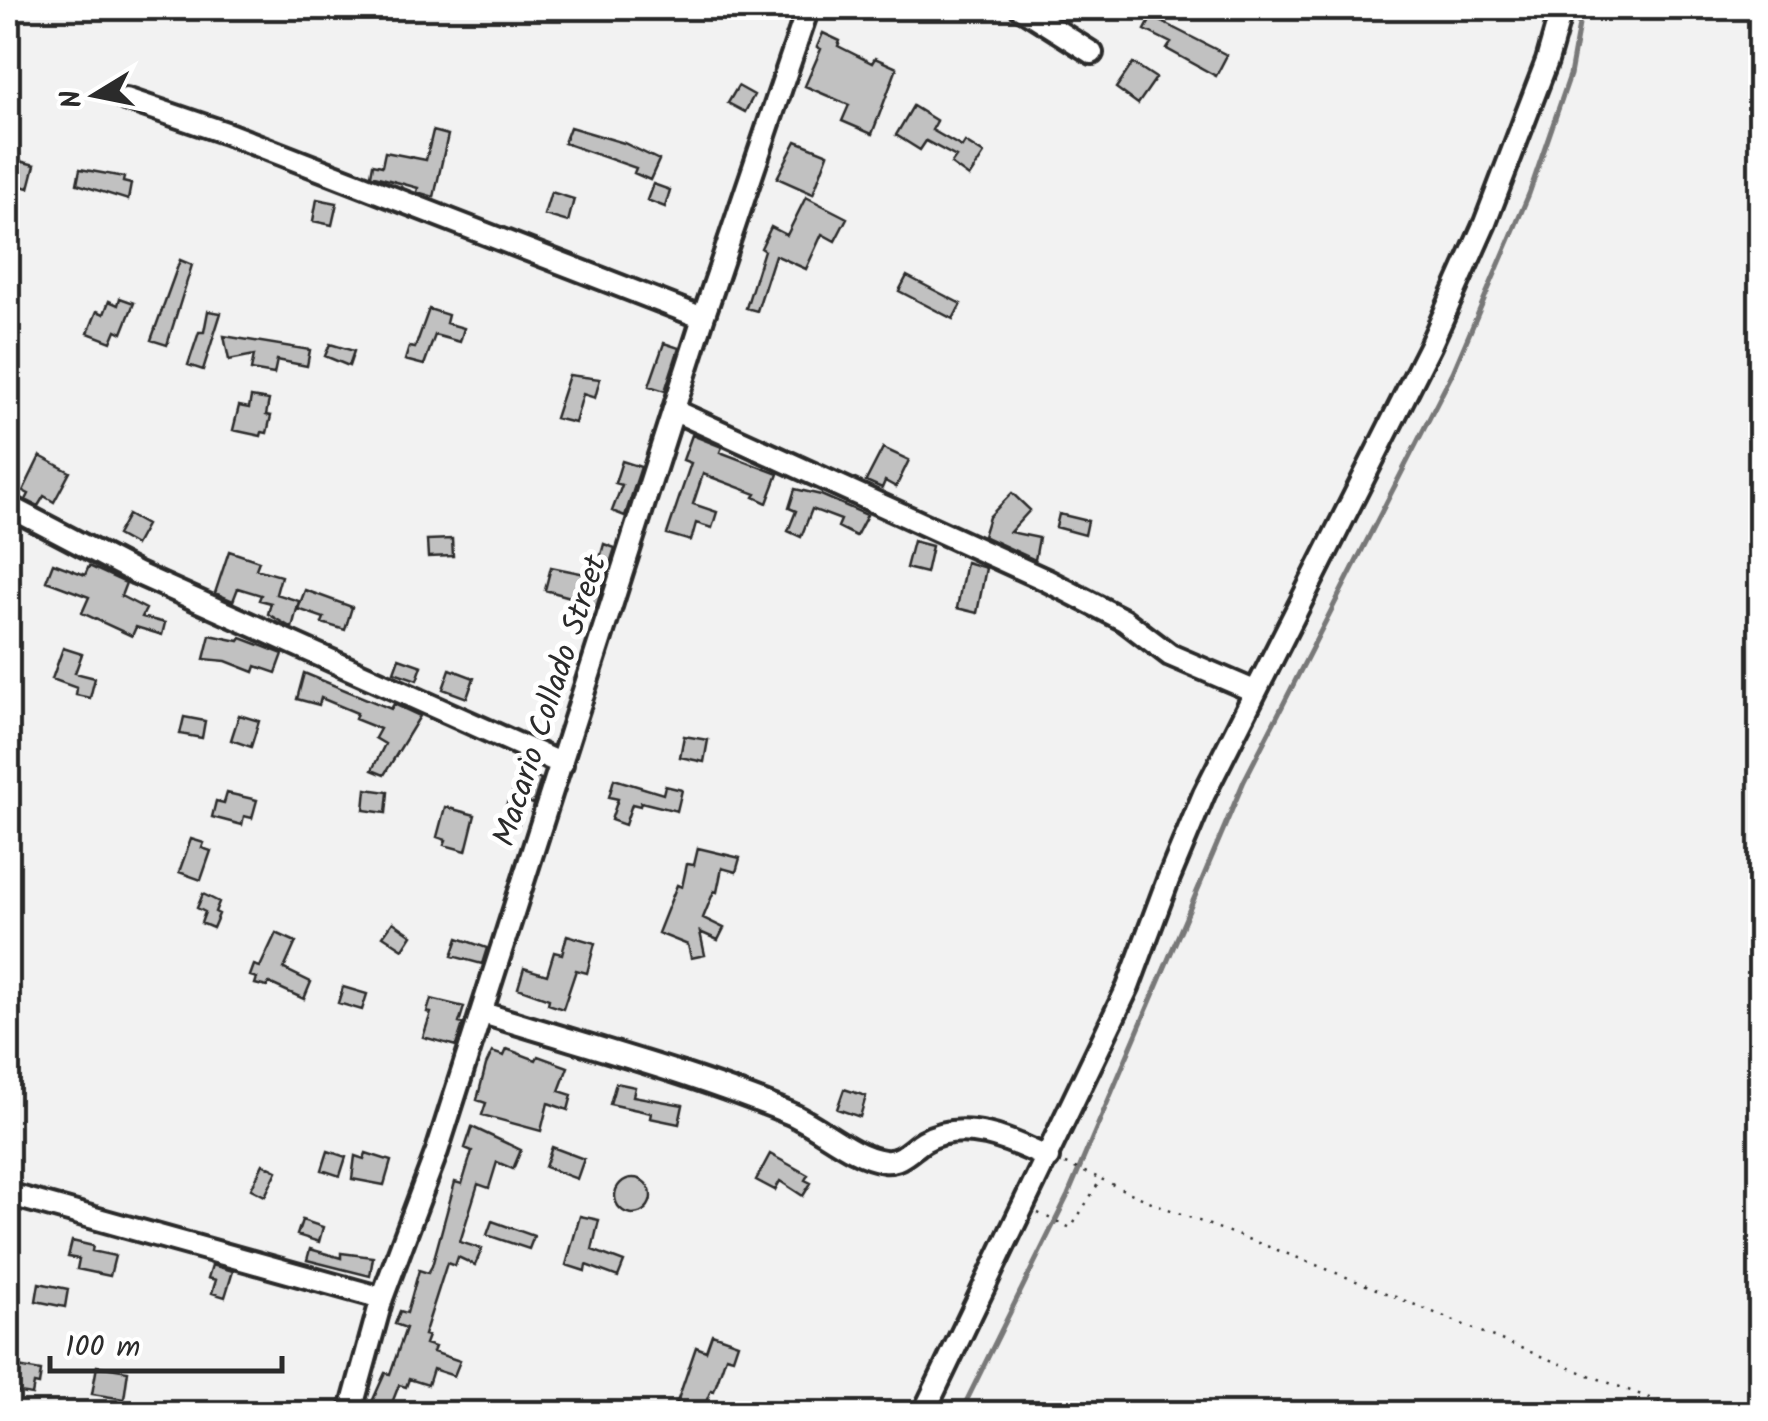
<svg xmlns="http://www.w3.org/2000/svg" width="1768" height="1421" font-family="Kalam,sans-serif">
  <rect width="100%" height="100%" fill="#f2f2f2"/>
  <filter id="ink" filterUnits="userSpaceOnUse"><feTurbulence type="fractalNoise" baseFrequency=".01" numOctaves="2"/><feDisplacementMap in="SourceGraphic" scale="20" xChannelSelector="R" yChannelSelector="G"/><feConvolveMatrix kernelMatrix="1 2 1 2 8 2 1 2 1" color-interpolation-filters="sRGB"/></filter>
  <g filter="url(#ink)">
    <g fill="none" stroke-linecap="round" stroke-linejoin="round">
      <path stroke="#787878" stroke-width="5" d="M960,1414L1068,1195L1244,781L1453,372L1529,194L1570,75L1582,8"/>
    </g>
    <path fill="#c1c1c1" stroke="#2b2b2b" stroke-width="2.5" d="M1152,17L1227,55L1216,76L1167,49L1171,43L1145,30Z
      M823,33L840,41L838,46L872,63L875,58L897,68L872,134L842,121L849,105L805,86L821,49L817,47Z
      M1133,63L1156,78L1138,104L1116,88Z
      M738,86L754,95L745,112L728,103Z
      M913,106L937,121L932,130L962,147L965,142L984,154L969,177L951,164L956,157L926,141L920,150L896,135Z
      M570,127L624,143L659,160L650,180L634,173L636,168L564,143Z
      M433,131L448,135L434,197L417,192L418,188L371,175L373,164L382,166L385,152L426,160Z
      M796,141L828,154L813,194L777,178Z
      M8,158L35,165L29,188L8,183Z
      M80,169L124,177L123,182L131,184L128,200L77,184Z
      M653,184L670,190L665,207L647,200Z
      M551,192L574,199L568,222L544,215Z
      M806,197L847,218L835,241L822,234L806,269L775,255L757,311L746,308L764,250L761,248L771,227L787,235Z
      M317,199L337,203L332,225L313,221Z
      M180,260L192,265L167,345L151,340Z
      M907,276L961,304L953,319L899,291Z
      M120,298L134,303L122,333L116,330L111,342L88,333L97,311L104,314L109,301L118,305Z
      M429,309L448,315L446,323L464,328L460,342L435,335L424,365L405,360L409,347L415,348Z
      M208,311L221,313L203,370L188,365L199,332H204Z
      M224,336L310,350L307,366L277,360L274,374L251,370L254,355L229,360Z
      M664,343L679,348L665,391L649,386Z
      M330,344L354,351L349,366L325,356Z
      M569,375L600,379L595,398L583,394L575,423L555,418Z
      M251,397L269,400L266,415L271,416L267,433L262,432L261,436L233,430L239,406L249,408Z
      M692,435L722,447L720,452L778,474L767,503L754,497L756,494L703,474L693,504L717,512L712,528L696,523L691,541L667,534L691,463L683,460Z
      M883,448L909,460L896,487L885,481L882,488L866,481Z
      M40,456L70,472L54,502L44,496L38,506L26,500L29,494L23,491Z
      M622,461L641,467L625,516L612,511L622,485L615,483Z
      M795,489L821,495L867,515L856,536L838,527L841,520L812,509L801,537L788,531L796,511L789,508Z
      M1012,493L1030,510L1010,532L1039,538L1035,560L983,536L989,517Z
      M1059,514L1088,521L1085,535L1056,527Z
      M128,515L146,525L135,545L117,535Z
      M452,539L453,556L428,557L427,540Z
      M913,541L932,546L926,573L906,568Z
      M604,544L615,548L596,608L573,603L574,598L545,590L551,567L595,576Z
      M229,551L259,561L256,569L281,576L276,594L299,601L292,628L268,614L271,603L259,600L261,595L238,588L233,601L215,593Z
      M966,562L986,568L977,613L957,608Z
      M53,563L85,575L89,566L126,583L121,596L146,609L142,617L165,623L162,635L136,627L132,636L82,613L89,597L46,581Z
      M305,590L352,607L345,630L322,623L324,618L298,609Z
      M210,635L239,641L241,638L283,654L276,673L256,666L254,672L226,661L204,659Z
      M63,648L82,654L75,673L95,678L90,698L76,695L77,688L52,679Z
      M399,658L422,666L417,680L394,672Z
      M450,669L474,678L467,698L443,689Z
      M304,673L391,709L394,704L420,716L384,775L372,770L385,744L375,738L380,729L355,719L357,713L321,698L319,705L297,699Z
      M239,715L259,721L251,747L231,740Z
      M184,717L205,721L202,738L180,734Z
      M684,736L708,740L704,762L680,757Z
      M521,761L533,766L530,775L541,779L533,804L527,802L517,828L500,821L509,798L511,799Z
      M614,779L663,794L665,786L682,790L677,811L641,802L640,806L632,804L625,825L611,820L618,799L609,797Z
      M366,789L388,792L386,813L364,810Z
      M227,793L257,800L252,818L244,816L242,825L212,817L216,801L224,803Z
      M445,807L475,815L466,851L444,845L446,840L437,837Z
      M191,839L204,843L202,848L211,851L201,880L179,872Z
      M698,848L740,858L736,872L722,868L717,892L714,891L703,918L724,928L718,940L700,932L705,955L691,958L688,945L658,933L677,885L682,887L687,864L694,865Z
      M203,894L219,902L215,912L219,914L213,928L201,923L205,912L197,908Z
      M393,922L412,935L403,949L383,936Z
      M276,933L296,942L284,969L311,982L304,999L269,983L267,987L255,984L257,978L250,976L254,965L260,967Z
      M567,935L595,943L587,973L576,970L563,1009L548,1004L549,999L518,988L524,968L547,975L554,952L562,954Z
      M458,938L487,948L482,964L452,956Z
      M343,987L367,994L362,1010L338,1003Z
      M431,999L464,1007L459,1023L463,1024L456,1046L423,1037L431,1013L427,1012Z
      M507,1049L536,1060L538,1056L568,1067L559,1091L572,1095L568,1110L548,1103L541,1131L482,1115L486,1103L477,1100L486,1065L492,1052L504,1056Z
      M616,1083L635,1087L633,1096L683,1105L679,1124L650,1118L651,1113L610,1104Z
      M844,1089L866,1096L860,1117L837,1109Z
      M472,1127L521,1150L513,1169L497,1162L489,1188L478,1184L460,1242L482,1249L475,1265L458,1257L455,1266L447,1263L424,1335L428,1336L425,1344L435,1347L433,1352L460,1361L454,1376L433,1369L428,1385L409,1379L406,1387L399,1385L390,1408L372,1402L385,1373L390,1374L406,1328L395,1324L400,1311L407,1313L419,1270L428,1273L432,1266L455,1182L462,1184L472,1151L465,1148Z
      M552,1147L584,1159L577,1179L545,1167Z
      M328,1151L346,1157L340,1176L322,1170Z
      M366,1153L391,1161L384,1185L352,1179L355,1156L364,1159Z
      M770,1154L808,1175L805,1180L811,1183L803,1196L780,1181L775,1190L756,1180Z
      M263,1164L277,1171L265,1196L251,1189Z
      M615 1196a18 18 0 1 1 36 0a18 18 0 1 1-36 0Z
      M580,1216L599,1220L592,1250L624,1262L618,1277L586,1265L585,1271L566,1265Z
      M302,1220L323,1227L319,1242L297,1235Z
      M492,1221L534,1236L529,1249L487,1235Z
      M72,1241L93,1246L92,1251L115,1256L110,1276L77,1269L79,1259L68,1257Z
      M310,1249L341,1258V1253L373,1257L370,1276L307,1260Z
      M212,1265L233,1271L225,1297L212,1293L216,1280L208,1278Z
      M39,1283L68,1289L65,1307L36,1301Z
      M712,1334L738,1343L733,1358L726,1356L714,1391L711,1390L701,1414H673L696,1347L706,1351Z
      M97,1366L128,1371L124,1399L92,1394Z
      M18,1367L41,1371L39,1385L34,1384L32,1395L8,1391V1370L18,1372Z"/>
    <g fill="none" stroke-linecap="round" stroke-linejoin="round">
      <g stroke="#2b2b2b" stroke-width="28">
        <path id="minor" d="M1021,8L1092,53
          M126,99L226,133L703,318
          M675,411L1046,580L1124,620L1170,655L1254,691
          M8,506L136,573L562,764
          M483,1013C584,1045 690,1072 789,1113C820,1126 850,1156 884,1161C901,1163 911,1149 924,1141C963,1118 1011,1140 1048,1158
          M8,1194L382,1298
          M350,1414L382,1298L437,1151L703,318L808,8
          M923,1414L1128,987L1168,880L1204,794L1430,346L1485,223L1547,61L1562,8"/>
      </g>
      <path stroke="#2b2b2b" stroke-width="2.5" stroke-dasharray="2.5 8" stroke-linecap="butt" d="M1065,1164L1099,1178
        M1038,1213L1071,1228L1101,1179C1167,1212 1237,1234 1306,1261C1426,1308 1544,1360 1666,1404L1679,1414"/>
      <use href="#minor" stroke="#fff" stroke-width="20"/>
    </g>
  </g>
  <g text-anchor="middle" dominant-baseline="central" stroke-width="10" stroke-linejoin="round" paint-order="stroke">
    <g font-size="32" fill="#2b2b2b" stroke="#fff">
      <text transform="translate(551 701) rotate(-72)">Macario Collado Street</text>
    </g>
  </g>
  <rect width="1768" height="1421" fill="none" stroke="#fff" stroke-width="40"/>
  <rect x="20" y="20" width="1728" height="1381" fill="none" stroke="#2b2b2b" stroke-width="4" filter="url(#ink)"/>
  <g transform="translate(95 95) rotate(260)" stroke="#ffffff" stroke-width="8" paint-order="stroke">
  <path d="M0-8L18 38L0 25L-18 38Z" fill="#2b2b2b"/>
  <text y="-15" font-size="28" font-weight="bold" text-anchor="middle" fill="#2b2b2b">N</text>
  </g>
  <path d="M50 1356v15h232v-15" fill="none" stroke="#2b2b2b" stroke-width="5"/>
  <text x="65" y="1356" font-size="30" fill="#2b2b2b" stroke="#ffffff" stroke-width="8" paint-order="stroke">100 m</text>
</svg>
